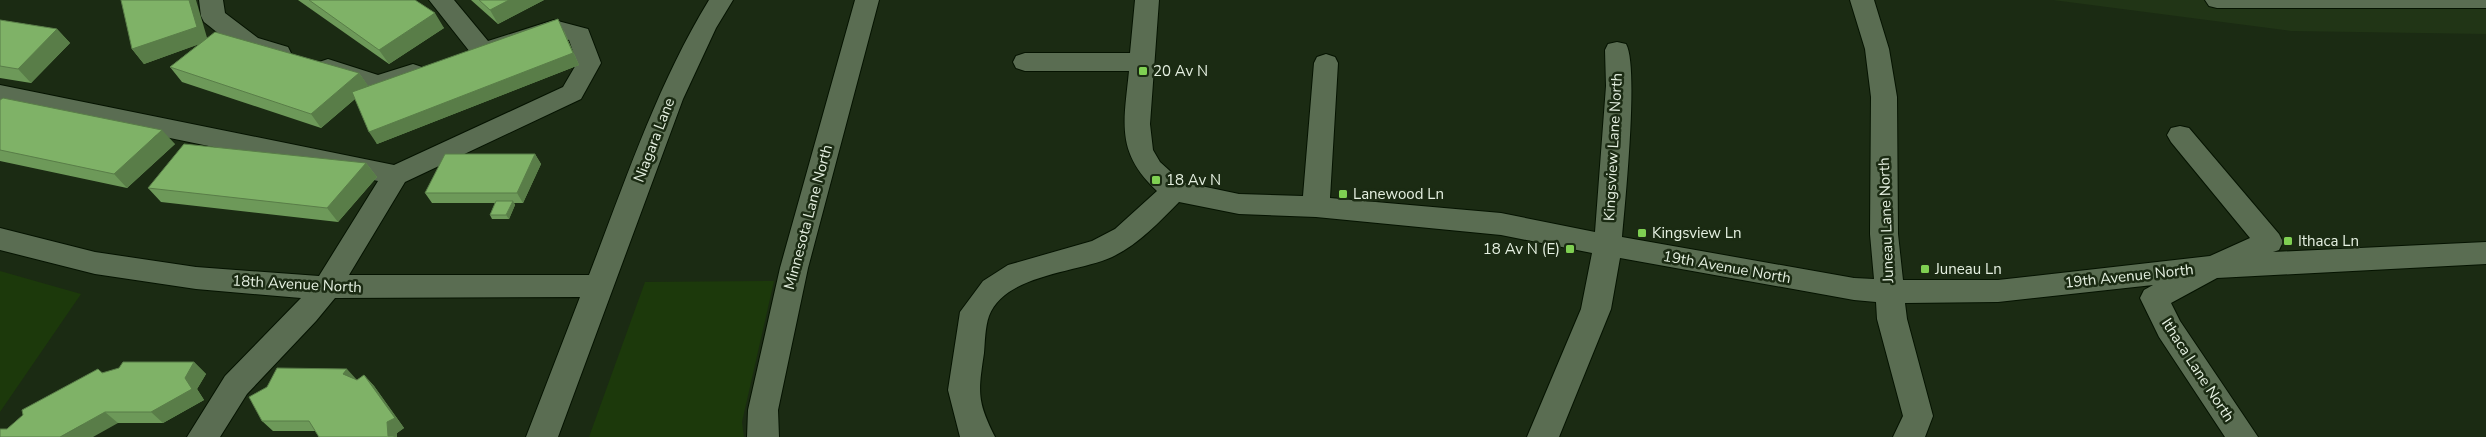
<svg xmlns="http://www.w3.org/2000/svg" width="2486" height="437" font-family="'Nunito Sans',sans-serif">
  <rect width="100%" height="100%" fill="#1b2b13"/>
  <path fill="#213516" d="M2053,0H2486V34L2291,31Z"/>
  <path fill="#1c390b" d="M0,271L81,294L0,412Z
    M774,281L742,422L744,437H589L645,282Z"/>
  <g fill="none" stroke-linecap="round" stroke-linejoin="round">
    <g stroke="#051301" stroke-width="2">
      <path id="minor" d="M199,0H223L225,13L258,38L288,47L291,53L288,59C258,67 226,39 204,22L201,16Z
        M429,0H454L488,41L554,20L588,29L601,63L581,99L405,182L349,275H589C625,182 657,85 709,0H733L716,28L683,99L558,437H526L580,297L335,298L316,321L247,394L220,437H187L225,376L301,298L196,289L95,274L0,250V228L95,252L196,267L319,276L378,181L0,103V85L394,165L563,87L577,63L569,40L555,36L483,59L474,57Z
        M855,0H879L808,268L778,410L779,437H747L748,410L780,268Z
        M1135,0H1159L1150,124L1153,150L1160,162L1182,182L1239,194L1303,196L1314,63L1317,57L1326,54L1335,57L1338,63L1330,198L1501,213L1595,232L1606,86L1605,50L1608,44L1617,42L1626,44C1639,66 1625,203 1622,237L1854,278L1874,279L1870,234L1871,97L1865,49L1850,0H1874L1889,49L1897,97L1898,234L1903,280H1998L2210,256L2250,238L2171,142L2167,135L2171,128L2180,126L2189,128L2279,234L2283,242L2279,250L2273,252L2486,242V264L2217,278L2171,303L2180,321L2258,437H2225L2159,337L2140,298L2144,290L2153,285L1998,302L1905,303L1907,319L1933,416L1925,437H1893L1903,416L1877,319L1876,302L1854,300L1620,258L1611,309L1559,437H1527L1581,309L1592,253L1501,235L1316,217L1239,214L1179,202C1158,223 1139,244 1112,257C1077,273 1005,274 989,316C985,327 985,342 984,353C978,393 977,401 995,437H960L948,390L960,312L983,281L1008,265L1092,241L1115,229L1157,191C1115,152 1124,122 1129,71H1025L1016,68L1013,62L1016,56L1025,53H1130Z
        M2205,0H2486V8H2217L2209,6Z
        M328,59L378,75L413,64L422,67L426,73L422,79L378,93L319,74L316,68L319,62Z"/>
    </g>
    <use href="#minor" fill="#5a6d52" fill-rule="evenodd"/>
  </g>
  <path fill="#6d9959" d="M298,0H415L444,28L389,64Z
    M471,0H544L498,24Z
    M0,20L57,29L70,43L31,83L0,78Z
    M564,31L579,65L377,144L355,99L321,128L182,82L170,67L199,44L144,64L132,49L207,38L359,73L368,86Z
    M0,100L175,144L127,188L0,161Z
    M535,154L541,164L523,203H514L515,205L509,219H492L490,215L495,203H432L425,193Z
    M366,163L377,177L338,222L161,202L148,188Z
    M194,362L206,374L197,389L204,400L163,423H118L7,429L23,415L98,369L103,373Z
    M364,375L374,386L404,428L397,433V437H319L316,431H273L262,421L267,387L357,380Z"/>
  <path fill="#597d48" d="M189,0H196L208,41L144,64L132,49Z
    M509,0H544L498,24L490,10Z
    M435,13L444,28L389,64L379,50Z
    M558,19L579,65L377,144L369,132Z
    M57,29L70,43L31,83L18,69Z
    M359,73L369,87L321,128L311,114Z
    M162,130L175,144L127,188L114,174Z
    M535,154L541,164L523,203L517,193Z
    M366,163L377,177L338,222L327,208Z
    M513,201L515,205L509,219L506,215Z
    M194,362L206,374L197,389L204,400L163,423L151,412Z
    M347,369L357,380L343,374Z
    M364,375L374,386L404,428L397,433V437H389L388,436L387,422Z
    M105,412L118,423L93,437H60Z"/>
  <path fill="#7fb267" stroke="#597d48" d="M121,0H189L197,27L132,49Z
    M309,0H415L435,13L379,50Z
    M479,0H509L490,10Z
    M558,19L573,53L369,132L352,92Z
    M0,20L57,29L18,69L0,66Z
    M215,32L359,73L311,114L170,67Z
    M3,98L162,130L114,174L0,150V100Z
    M184,144L366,163L327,208L148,188Z
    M445,154H535L517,193H425Z
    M496,201H513L506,215H490Z
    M123,362H194L185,378L192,389L151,412H105L60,437H0V429H7L23,415L22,410L98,369L102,373L119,368Z
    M277,368L347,369L343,374L357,380L364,375L395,418L387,422L388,436H394V437H319L309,421H262L249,397L267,387Z"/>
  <g fill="#7fd052" stroke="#1b2b13" stroke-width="2">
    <rect x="1138" y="66" width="10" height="10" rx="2.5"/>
    <rect x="1151" y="175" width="10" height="10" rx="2.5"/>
    <rect x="1338" y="189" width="10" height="10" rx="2.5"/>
    <rect x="1637" y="228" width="10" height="10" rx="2.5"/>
    <rect x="2283" y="236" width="10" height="10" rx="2.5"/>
    <rect x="1565" y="244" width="10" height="10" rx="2.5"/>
    <rect x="1920" y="264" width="10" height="10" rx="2.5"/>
  </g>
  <g text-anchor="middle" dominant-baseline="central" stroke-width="5" stroke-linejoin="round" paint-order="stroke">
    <g font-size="15" fill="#e5f0e1" stroke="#1b2b13" text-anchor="start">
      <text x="1153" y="71">20 Av N</text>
      <text x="1166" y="180">18 Av N</text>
      <text x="1353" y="194">Lanewood Ln</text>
      <text x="1652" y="233">Kingsview Ln</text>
      <text x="2298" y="241">Ithaca Ln</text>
      <text x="1560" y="249" text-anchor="end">18 Av N (E)</text>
      <text x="1935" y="269">Juneau Ln</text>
    </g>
    <g font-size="15" fill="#e5f0e1" stroke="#1b2b13">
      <text transform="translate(654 140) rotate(-69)">Niagara Lane</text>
      <text transform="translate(1613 147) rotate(-87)">Kingsview Lane North</text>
      <text transform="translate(808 217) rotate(-75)">Minnesota Lane North</text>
      <text transform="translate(1886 220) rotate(-92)">Juneau Lane North</text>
      <text transform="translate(1727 267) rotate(10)">19th Avenue North</text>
      <text transform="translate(2129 276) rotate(-6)">19th Avenue North</text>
      <text transform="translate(297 284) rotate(3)">18th Avenue North</text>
      <text transform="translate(2198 370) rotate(57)">Ithaca Lane North</text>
    </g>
  </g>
</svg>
